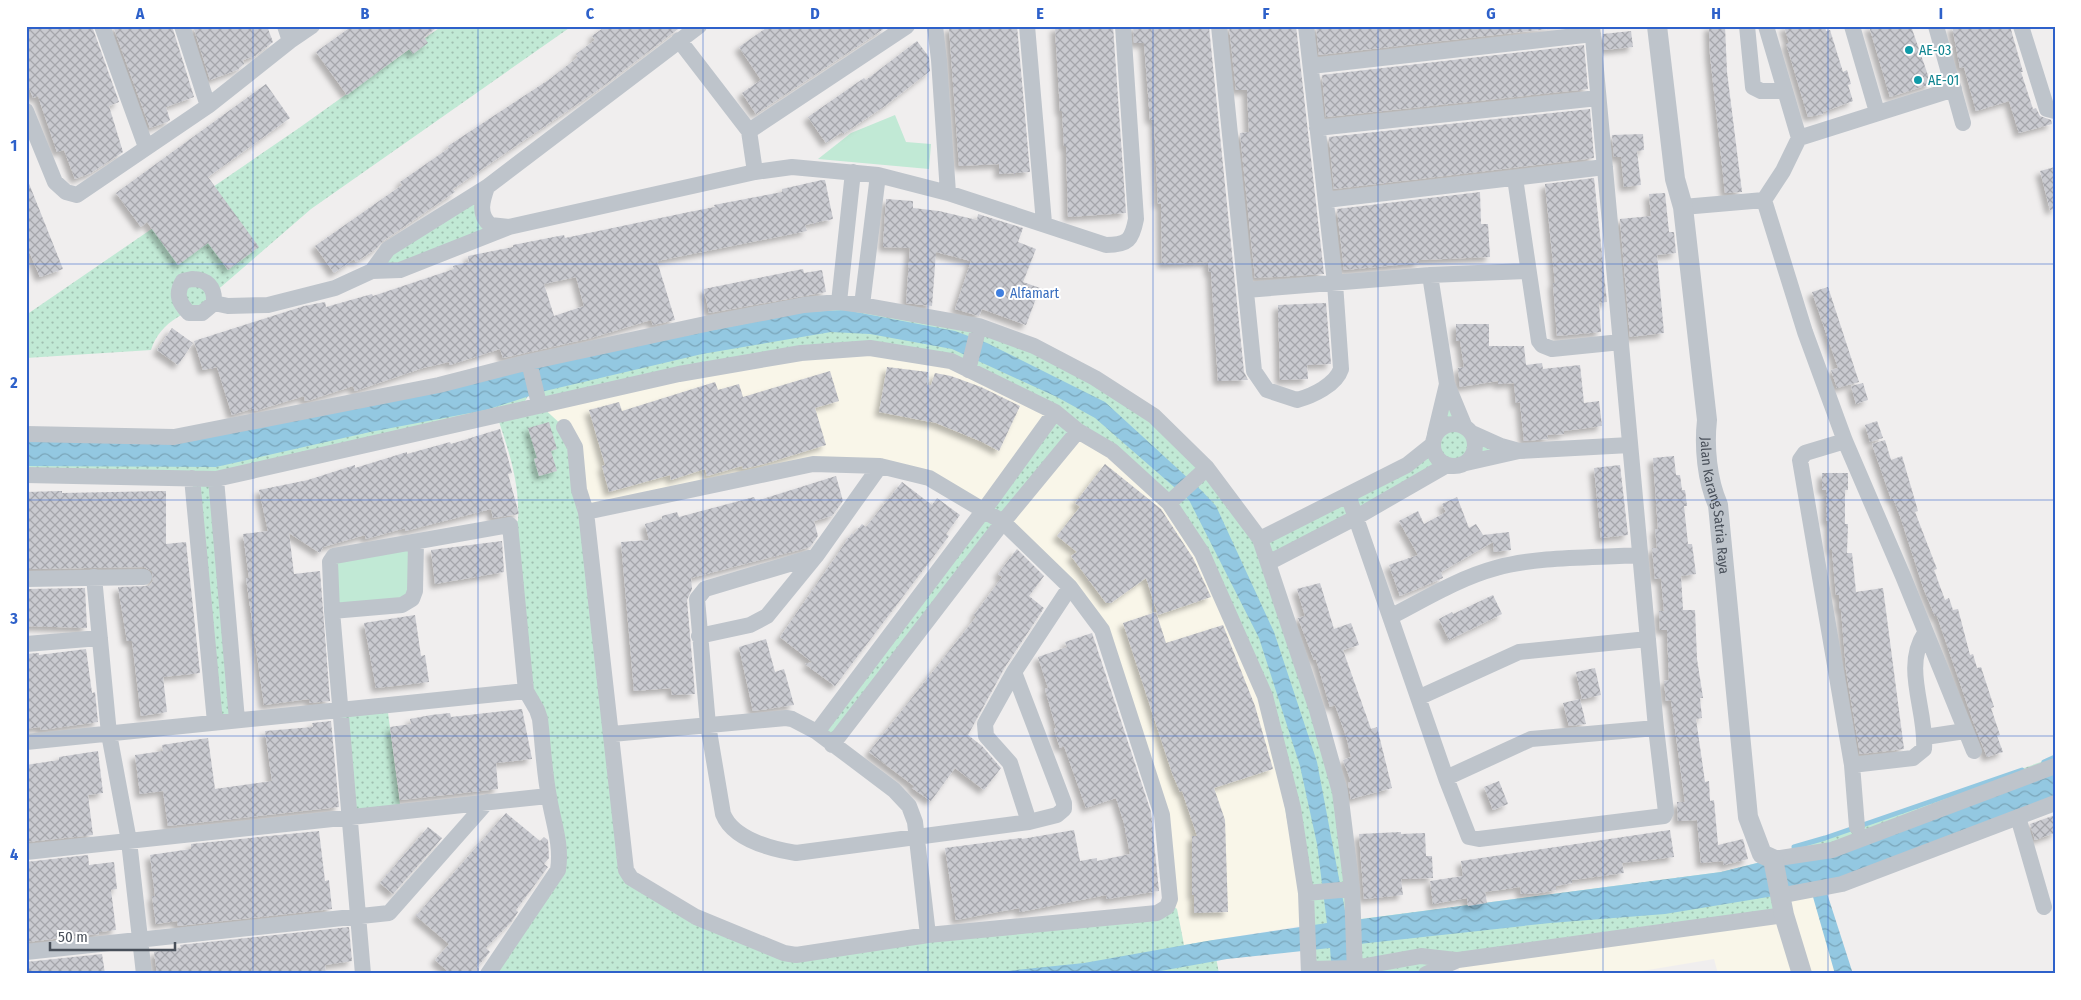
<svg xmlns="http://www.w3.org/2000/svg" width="2081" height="1000" font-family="'Fira Sans Condensed',sans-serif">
  <defs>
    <pattern id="grass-dots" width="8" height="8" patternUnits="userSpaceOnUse" patternTransform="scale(1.25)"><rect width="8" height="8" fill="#c1e9d5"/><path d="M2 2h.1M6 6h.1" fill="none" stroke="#9fbfb0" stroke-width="1.8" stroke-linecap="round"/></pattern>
    <pattern id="water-waves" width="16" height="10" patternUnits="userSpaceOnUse" patternTransform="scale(1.25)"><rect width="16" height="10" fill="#93c8e1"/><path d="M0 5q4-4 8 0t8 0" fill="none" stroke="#7aa5b9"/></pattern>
    <pattern id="building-cross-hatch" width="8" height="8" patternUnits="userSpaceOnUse" patternTransform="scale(1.25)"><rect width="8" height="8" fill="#c9cad0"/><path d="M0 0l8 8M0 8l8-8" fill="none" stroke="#a5a6ac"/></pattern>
    <filter id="shadow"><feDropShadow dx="-4.5" dy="4.5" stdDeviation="2.5" flood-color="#0004"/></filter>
  </defs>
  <rect width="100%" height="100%" fill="#f0eeee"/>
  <path fill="#f9f6e9" d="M870,348L951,361L1055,412L984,510L929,478L813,464L586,512L539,404Z
    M1078,431L1169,503L1265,696L1306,925L1184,945L1177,909L1169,903L1162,815L1102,630L1003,522Z
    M1817,888L1853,974H1718L1714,959L1624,974H1459L1458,960Z"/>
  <path fill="url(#grass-dots)" d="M442,26H572L311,209L214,293V297C188,313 161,319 151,350L26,358V315L299,128Z
    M487,187L484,220L509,227L372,271L388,249Z
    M804,305L979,326L1154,416L1260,539L1432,445L1447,384L1464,426L1501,446L1457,466H1447L1268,563L1340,792L1353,920L1721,872L1773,859L1794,847L1825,838L2055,757V766L1810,855L1784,915L1543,948L1426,974H1309L1306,925L1265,696L1169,503L1078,431L832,745L817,732L1055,412L968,370L870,348L540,405L564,427L575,447L627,874L784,953L1157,913L1169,903L1177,909L1184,945L1213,940L1219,974H487L558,870L510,525L518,521C520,484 509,451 497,416L216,479L237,720L215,722L192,478L26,475V434L130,437L528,396L521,408L539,404L531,373Z
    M387,705L401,812L350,817L340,709Z"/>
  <path fill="#c1e9d5" d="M895,115L906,142L931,144L929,169L818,159L851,133Z
    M416,542L412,599L332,611L334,556Z"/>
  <path fill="url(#water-waves)" d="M845,310L955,331L987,343L1105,402L1202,491L1216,506L1274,632L1317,762L1347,921L1721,872L1773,859L1810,855L2055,766V803L1825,887L1853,974H1835L1811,890L1665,914L1550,923L1350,945L1351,974H1332L1330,948L1227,959L1144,974H979L1084,963L1213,940L1327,923L1317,844L1300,766L1259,638L1189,500L1095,418L1057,397L952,349L870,334L831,332L702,354L545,391L486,410L370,432L216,467L26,466V437L172,441L733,326L805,312Z"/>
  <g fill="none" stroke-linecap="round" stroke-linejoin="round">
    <path stroke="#93c8e1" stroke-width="5" d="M2044,762L2055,757
      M1794,847L1825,838L2022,770"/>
  </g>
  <path fill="url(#building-cross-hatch)" fill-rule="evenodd" filter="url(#shadow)" d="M26,26H92L119,102L109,106L123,152L91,173L75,179L64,150L57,152L38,96L33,98L26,79Z
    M113,26H172L194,97L166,107L170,120L167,122L150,128Z
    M193,26H267L273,42L255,56L243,60L244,64L237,70L210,80Z
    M352,26H439L424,37L428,43L413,54L409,49L347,95L316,52Z
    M606,26H682L598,90L453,189L455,192L383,241L376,249L356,262L354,259L334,273L315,246L402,185L400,182L449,148L448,146L550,79L578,57L576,54L595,40L592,36Z
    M769,26H888L756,114L742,93L761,80L739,47Z
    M1017,26L1030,172L999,174V164L959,166L949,27Z
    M1113,26L1126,213L1068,217L1066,146H1064L1062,111H1060L1055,27Z
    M1133,26H1176V29L1209,27L1244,372L1248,380L1218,381L1211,272H1209L1208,262L1162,264L1161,203L1158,204L1154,119L1150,120L1144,43H1134Z
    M1229,26H1296L1324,274L1255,278L1240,133L1249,132L1247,90H1236Z
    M1316,26H1573L1319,55Z
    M1709,26H1725L1727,72L1742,192L1725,193L1710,55Z
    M1784,26H1825L1826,31L1830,30L1843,72L1847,70L1851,84L1848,85L1853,101L1823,112V114L1808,117L1786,43H1789Z
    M1869,26H1911L1931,84L1890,97Z
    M1952,26H2010L2023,72H2021L2033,109L2036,108L2040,116L2051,120L2052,124L2019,133L2009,101L1976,111L1964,67L1960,68Z
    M1631,31L1633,47L1604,50L1603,34Z
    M917,41L929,57L930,71L885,106L843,134L842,132L826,143L808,117L864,78L866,80Z
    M1584,45L1588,89L1326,117L1322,75Z
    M266,84L290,118L208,177L259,247L228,270L208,243L178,265L147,222L141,227L116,193Z
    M1590,109L1594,158L1334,189L1329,137Z
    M1643,134L1644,150L1637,151L1641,185L1624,187L1621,157H1614L1612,135Z
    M2055,167V209L2050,210L2040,171Z
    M26,176L63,269L40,277L26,244Z
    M1594,178L1607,302L1599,303L1601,332L1557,336L1553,283H1555L1545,184Z
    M822,180H825L833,219L805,225L807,231L657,261L675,320L653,325L651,320L591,338L503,358L500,349L450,365L449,362L423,368L355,391L353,386L310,400L305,401L304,396L255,411L254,408L232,415L217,367L203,370L194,341L304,306L325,302L326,307L372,294L373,296L454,269L453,266L469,262L468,256L513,247V245L564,235L565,238L689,212L715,207L714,205L782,192V189ZM576,277L584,306L554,316L544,284Z
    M1480,192L1481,224H1488L1490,257L1419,260V263L1344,270L1337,209Z
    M1665,193L1669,232H1674L1676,253L1657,255L1664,333L1630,337L1620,219L1651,216L1649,194Z
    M886,199L913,201V208L939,211L977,220L978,214L1023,228L1018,242L1036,249L1023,282L1040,288L1026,325L982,309L979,316L955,309L971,261L936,252L932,306L906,303L910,248L883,247Z
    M803,269L804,273L822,270L826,292L709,313L704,289Z
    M1828,287L1859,382L1837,388L1831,370L1838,368L1812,292Z
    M1326,303L1331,364L1307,365L1308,379L1280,380L1278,305Z
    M1456,324H1489V346H1524L1526,365L1542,363L1543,369L1580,365L1584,403L1599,401L1602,426L1564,431V434L1547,435L1548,439L1524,441L1520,402L1516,403L1514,383L1498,384V381L1460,387L1458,368L1464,367L1460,341H1456Z
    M172,328L193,343L178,365L157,350Z
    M887,367L928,372L927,385H931L935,373L951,376L981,387L1020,406L999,451L980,441L936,423L879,412Z
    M830,371L839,401L815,408L826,445L764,464L743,469L742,466L707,476L705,469L671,480L670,475L609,492L602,466L605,465L589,410L619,402L622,411L715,382L718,390L739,384L743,397Z
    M1863,383L1868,400L1856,404L1851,386Z
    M1877,421L1883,438L1870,442L1865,425Z
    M549,422L557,449L551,451L557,471L539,476L534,459L537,458L528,428Z
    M500,429L512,473L508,474L519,514L493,518L491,509L405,531V528L366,539L365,535L323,547L320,553L289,533L294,574L320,571L330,701L310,703L309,699L264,705L246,578H249L243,534L268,531L259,490L308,480L355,465V468L407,452V454L450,442L451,444Z
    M1885,440L1891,460L1902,456L1918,511L1915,512L1937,569L1934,570L1945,600L1949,598L1953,610L1958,609L1970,655L1973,654L1977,668L1981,667L1994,707L1991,708L2000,735L1997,736L2003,752L1987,757L1974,724L1937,616H1935L1924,590L1900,516L1893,498L1891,499L1872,444Z
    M1674,456L1676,475H1680L1682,490H1685L1687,506H1684L1688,544H1692L1696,574L1681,576L1683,610H1695L1697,659L1703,698H1700L1702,718L1696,719L1705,782L1709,781L1710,801L1714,800L1718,845L1743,839L1748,859L1724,865L1723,861L1701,863L1697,820L1678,821L1677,802H1685L1671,700L1666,701L1664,681L1669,680L1667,630H1660L1659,611H1664L1661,578L1655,579L1652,548H1657L1655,529H1658L1653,458Z
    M1105,464L1161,509L1193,558L1211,597L1158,615L1146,578L1111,603H1106L1071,556L1077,552L1057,536L1080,507L1075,503Z
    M1620,465L1628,535L1601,538L1594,468Z
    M1822,473H1848V490H1845V524H1848L1847,553H1852L1856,592L1883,588L1904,749L1860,754L1846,670L1841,609H1839V595H1836L1832,550H1830L1829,521H1826V490H1822Z
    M836,476L843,501L832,516L814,521L818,536L810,547L691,578L692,589L687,600L695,694L672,695L671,688L634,691L621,542L649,540L645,524L662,519V516L677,512L679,517L754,497L756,501Z
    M902,482L932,505L937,498L960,515L946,534L949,536L835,686L805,664L812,662L780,637L852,533L853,535L862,524L866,527Z
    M62,491V493L166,491V544L186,542L200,673L163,677L167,712L141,716L132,641H127L118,587L149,586L153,581L152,571L144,567L26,569V492Z
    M1457,497L1469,528L1476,524L1483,535L1509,532L1511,550L1494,552L1493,542L1441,572L1443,578L1400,596L1389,565L1418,555L1399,521L1418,511L1424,524L1446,512L1442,504Z
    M502,541L504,572L435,584L431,550Z
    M1017,549L1044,576L1029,596L1044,608L1005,667L968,735L982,746L1001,768L984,790L955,768L931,801L912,788L914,786L869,752L976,617L974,615L1002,577L998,574Z
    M1320,583L1334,629L1351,623L1359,645L1343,650L1371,729L1377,727L1392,788L1351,799L1348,783L1351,782L1343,760L1351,757L1346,736L1335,705L1330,707L1316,659L1314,660L1298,618L1305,616L1297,589Z
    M85,588L87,628L26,626V589Z
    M1493,595L1502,614L1449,640L1439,619L1452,612L1453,614Z
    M1156,612L1166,643L1223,625L1255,706L1273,769L1214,788L1225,820L1228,912L1194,913V895H1192V836H1197L1182,791L1180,792L1172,773L1123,623Z
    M415,615L421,656L425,655L429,682L376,688L364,623Z
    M1092,633L1151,812L1159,891L1107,899L1106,895L1020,912L1019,908L956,920L945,848L1021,838L1022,839L1074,830L1080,861L1097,858V861L1130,854L1124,823L1116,798L1086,808L1064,746L1060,748L1054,729L1056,728L1045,689L1048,688L1038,657L1067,647L1065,642Z
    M766,639L775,672L784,669L794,705L753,711L739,647Z
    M86,649L92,693L95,692L98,722L41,730L40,727L26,729V654L39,653V655Z
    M1595,668L1601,695L1582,699L1576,672Z
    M1580,699L1586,724L1569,726L1563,703Z
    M522,709L532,759L496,763L498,789L400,800L390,727L411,724L410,719L431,715L450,713L451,717Z
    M331,721L339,807L168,826L163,791L140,794L135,755L163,751L162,745L208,738L215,789L272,781L265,731L313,727L312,723Z
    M98,751L103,793L88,795L93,835L26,842V765L59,760V757Z
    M1499,781L1508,804L1493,810L1484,787Z
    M506,813L540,841L544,837L548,840L549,858L544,864L548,867L516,910L518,912L512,921L486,948L490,952L477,967L479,969L478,974H451L435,960L449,944L416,916Z
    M2055,815V833L2035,840L2030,824Z
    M428,827L442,838L393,894L380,883Z
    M1670,830L1674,857L1622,863L1624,873L1572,880V883L1556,886V890L1540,893L1521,894L1520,887L1485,892L1487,903L1468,906L1467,898L1433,904L1430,881L1463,876L1461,861Z
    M319,831L325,881L329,880L332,909L178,926L177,921L156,924L152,896H155L150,855L191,849V844Z
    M1401,832V834L1425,833L1426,856H1432L1433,878L1401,879L1403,895L1364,899L1359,834Z
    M88,855L89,865L114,862L117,889L111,890L116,930L99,932V934L26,942V862Z
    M349,927L352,961L325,965L326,974H157L154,952L181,948L180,945Z
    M102,954L105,974H26V962Z"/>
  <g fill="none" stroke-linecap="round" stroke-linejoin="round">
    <path stroke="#bec4cb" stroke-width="16" d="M102,26L146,147
      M182,26L208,106
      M285,26L290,41
      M935,26L939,60L948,193
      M1027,26L1044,223
      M1219,26L1254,371L1267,390L1297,400C1312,396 1336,385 1341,369L1335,283L1306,26
      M1747,26L1753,87L1761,91H1784
      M1766,26L1799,138
      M1852,26L1877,112
      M1936,26L1963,123
      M2021,26L2047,109L2055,111
      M679,40L749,131L755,172
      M1311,66L1593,34
      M26,111L55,182L66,192L77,195L208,106L290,41L312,26
      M1317,128L1598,98
      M749,131L907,26
      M1515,178L1539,341L1542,345L1552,349L1621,342
      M487,187C482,201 478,214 490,225L509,227
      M1326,200L1605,167
      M1764,200L1805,332L1845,441L1903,576L1974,751
      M1683,207L1764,200L1783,171L1799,138L1954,89
      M372,271L388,249L487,187L699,26
      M1430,275L1447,384L1464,425
      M192,279C207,279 215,287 214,303L202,313H189C179,303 175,294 183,281Z
      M1246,290L1430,275L1528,271
      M839,302L853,172
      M214,303L228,306L268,305L335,288L372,271L400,270L509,227L755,172L792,167L878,175L948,193L1106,245C1128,245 1132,240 1136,219L1123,26
      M862,305L878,175
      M529,362L539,404
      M968,370L979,326
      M1433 445a21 21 0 1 1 42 0a21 21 0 1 1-42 0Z
      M564,427L575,447L579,490L586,512L626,870L631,878L696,917L784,953L796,955L928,935L1157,913L1167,907L1170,899L1162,815L1102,630L1070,587L1003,522L929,478L880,466L813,464L586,512
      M1472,433L1501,446L1519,451
      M26,434L174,437L439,385L529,362L710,323L804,305L839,302L862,305L979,326L1034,346L1095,378L1154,416L1207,468L1260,539L1317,710L1340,792L1352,889L1355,974
      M1435,434L1447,384
      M1845,441L1805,453L1800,460L1852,765L1857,827
      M1466,463L1519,451L1630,445
      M26,475L216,479L679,374L801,353L870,348L951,361L1055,412L1078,431L1112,451L1169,503L1202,553L1265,696L1293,808L1306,893L1309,974
      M192,478L215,722
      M216,479L237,720
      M1348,495L1446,778L1469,837L1479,839L1664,816L1666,812L1656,728L1592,26
      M1169,503L1207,468
      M1260,539L1407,465L1432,445
      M816,556L705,589L697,599L708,725L723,814C733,839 771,849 796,853L1029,822L1057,815L1064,809V803L1014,672
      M1268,563L1355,518L1447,465
      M94,577L109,734L129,841L144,974
      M26,579L144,577
      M332,611L402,605L412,599L415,591L416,542
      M1392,616C1425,599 1459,578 1496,568C1538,556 1595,558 1640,555
      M699,636L750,625L767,616L816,556L880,466
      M26,644L100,638
      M1420,697L1519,652L1648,639
      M817,732L984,510L1055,412
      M612,734L786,718L792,719L817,732L894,790L909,806L915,822L928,935
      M1925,737L1965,731
      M26,742L526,691
      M832,745L1003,522L1078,431
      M1852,765L1913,758L1924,749C1927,711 1902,668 1925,633
      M1446,778L1531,739L1656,728
      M2018,817L2044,907
      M1029,822L1010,763L986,736L985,724L1014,672L1070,587
      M26,852L548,796
      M1773,859L1832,850L2055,766
      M1306,893L1352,889
      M1779,896L1842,884L2055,803
      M26,952L389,913L487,802
      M1310,969L1354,968L1421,956L1456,960
      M363,974L332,611L330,562L334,556L510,525L526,691L537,710L540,719C543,745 544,771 549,797C553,822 562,844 558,870L488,974
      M1426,974L1458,960L1784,915"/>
    <path stroke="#bec4cb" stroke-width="20" id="s1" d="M1657,26L1675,179L1683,207L1707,420C1704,447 1707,480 1718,505L1748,817L1762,854L1773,859L1784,915L1802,974"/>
  </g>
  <path fill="none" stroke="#2e61ca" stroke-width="1" stroke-opacity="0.55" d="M253,26V974M478,26V974M703,26V974M928,26V974M1153,26V974M1378,26V974M1603,26V974M1828,26V974M26,264H2055M26,500H2055M26,736H2055"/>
  <g fill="#0f9aa8" stroke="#fff" stroke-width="2">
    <circle cx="1909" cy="50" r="5"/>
    <circle cx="1918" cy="80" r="5"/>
  </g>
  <circle fill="#3f7fe0" stroke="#fff" stroke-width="2" cx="1000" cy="293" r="5"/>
  <g text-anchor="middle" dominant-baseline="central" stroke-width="4" stroke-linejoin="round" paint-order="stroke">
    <g font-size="14" fill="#0d838f" stroke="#fff" text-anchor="start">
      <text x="1919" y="50">AE-03</text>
      <text x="1928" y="80">AE-01</text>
    </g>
    <g font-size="14" fill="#366cbe" stroke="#fff" text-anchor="start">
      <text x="1010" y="293">Alfamart</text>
    </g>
    <g font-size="14" fill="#484f59" stroke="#fff">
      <text stroke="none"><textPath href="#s1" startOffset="484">Jalan Karang Satria Raya</textPath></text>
    </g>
  </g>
  <rect width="2081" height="1000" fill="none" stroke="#ffffff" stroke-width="55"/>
  <path d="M50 942v8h125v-8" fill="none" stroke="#484f59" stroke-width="2.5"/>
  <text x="58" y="942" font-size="15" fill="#484f59" stroke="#ffffff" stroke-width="4" paint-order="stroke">50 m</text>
  <rect x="28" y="28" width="2026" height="944" fill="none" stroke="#2e61ca" stroke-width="2"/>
  <g font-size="16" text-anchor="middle" font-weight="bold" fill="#2e61ca">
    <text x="140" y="19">A</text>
    <text x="365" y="19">B</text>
    <text x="590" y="19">C</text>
    <text x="815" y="19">D</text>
    <text x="1040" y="19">E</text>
    <text x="1266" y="19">F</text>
    <text x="1491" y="19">G</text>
    <text x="1716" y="19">H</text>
    <text x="1941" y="19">I</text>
    <text x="14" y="151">1</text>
    <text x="14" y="388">2</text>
    <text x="14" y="624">3</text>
    <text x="14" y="860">4</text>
  </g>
</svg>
